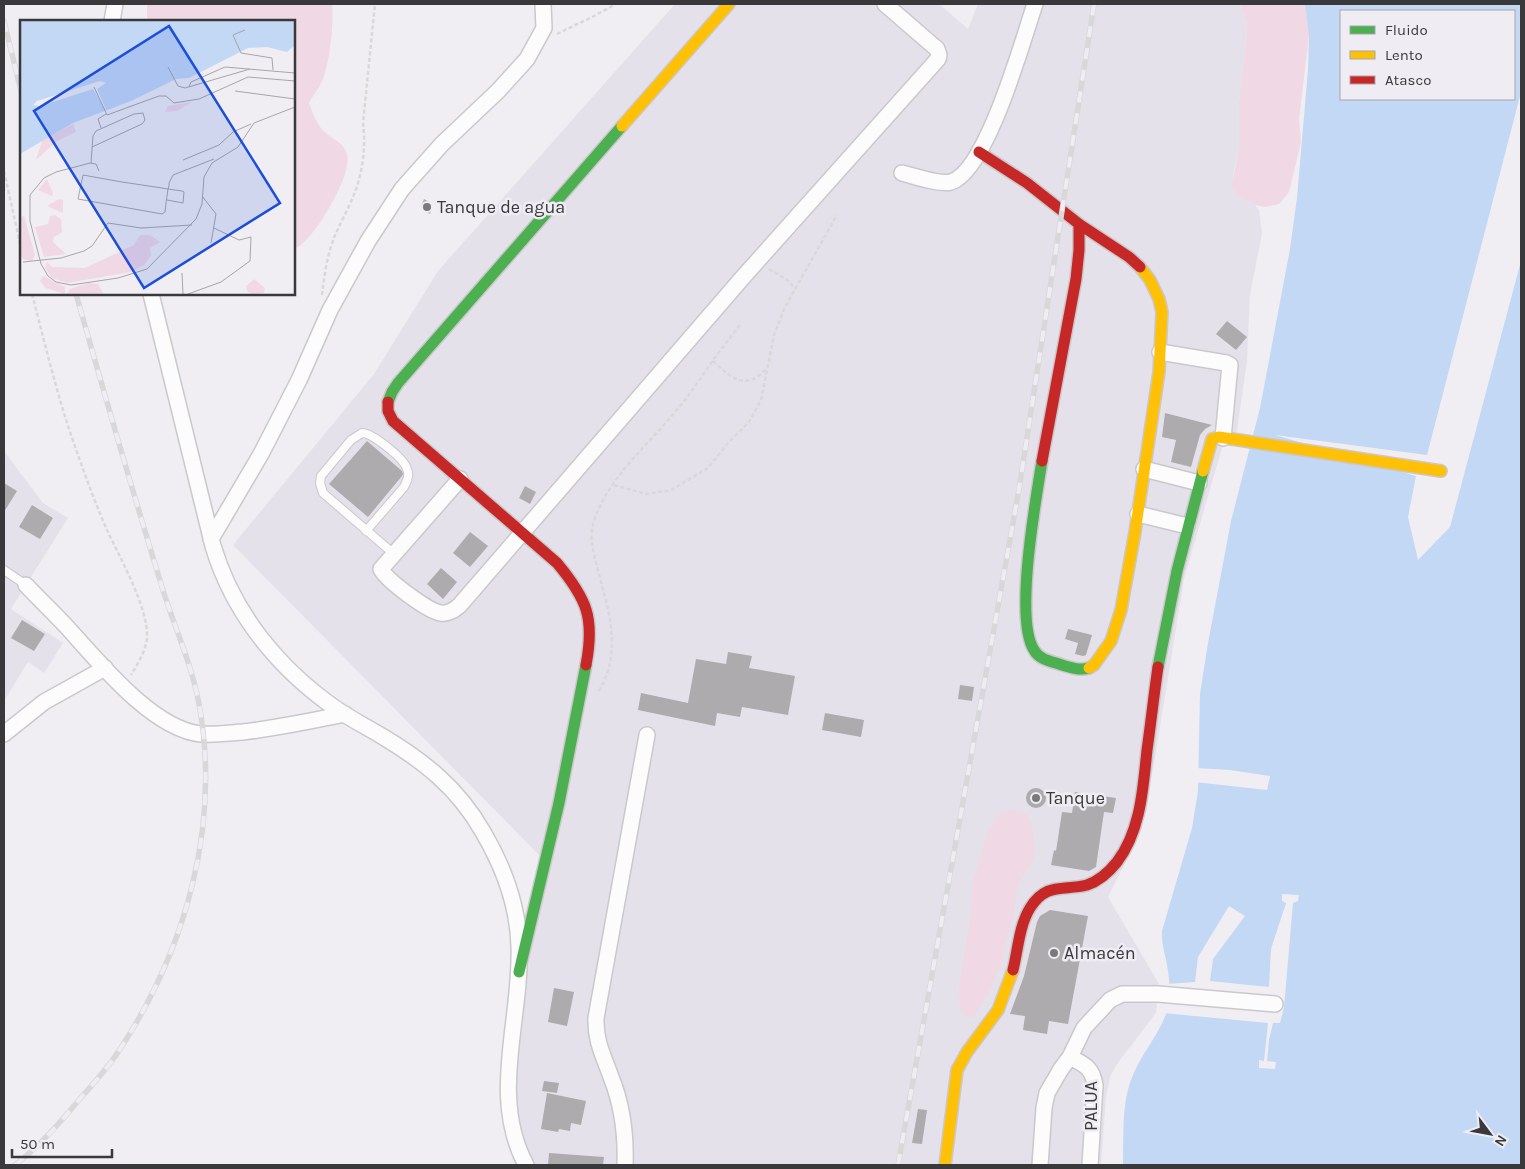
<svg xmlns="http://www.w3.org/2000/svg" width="1525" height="1169" font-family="Karla,sans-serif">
  <rect width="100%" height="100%" fill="#f0eef2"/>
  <path fill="#e5e1ea" d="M675,4H939L968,29L978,4H1240L1247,25V34L1239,100V148L1233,176L1242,198L1255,205L1259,210L1262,233L1250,295L1247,361L1237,431L1222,448L1184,579L1154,764L1141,831L1108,897L1159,984L1156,1013L1117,1064L1110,1077L1106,1097L1101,1165H526L515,1140L514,1024L545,861L233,545L374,374L438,271Z
    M4,451L43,503L68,518L11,609L63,643L44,673L28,662L4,701Z"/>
  <path fill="#f0d8e5" d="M147,4H332C334,24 330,59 323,79C320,87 313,95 309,103C313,114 317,126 326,133C333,140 344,143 347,154C353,173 320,227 306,240C303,244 298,247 294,249V21H147Z
    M1240,4H1309V35L1299,119L1301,142L1289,192L1279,204L1265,207L1255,205L1242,198L1235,193L1232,184L1239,148V100L1247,34V25Z
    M1009,810H1016L1028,815L1031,821L1035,850L1033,861L1017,887L1014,912L1000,966L987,996L973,1017H967L962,1013L960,1008L959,988L970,919L972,885L988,832L998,816Z"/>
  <path fill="#c3d8f5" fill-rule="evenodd" d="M1305,4H1521V1165H1123C1124,1136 1121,1102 1133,1075C1142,1053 1158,1036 1166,1014C1171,1000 1170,980 1167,965C1165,953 1161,943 1162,931L1192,828L1198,791L1200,694L1208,643L1231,521L1260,408L1290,249L1297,198L1308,70L1309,36ZM1341,11H1514V99H1341Z"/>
  <path fill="#f0eef2" d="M1521,92V261L1450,527L1418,560L1408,517L1416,476L1275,435L1427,455Z
    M1196,768L1230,770L1270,776L1267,790L1195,782Z
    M1282,894L1299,895L1298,901L1293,903L1284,1007L1280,1023H1273L1269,1040L1267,1061L1276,1062L1275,1069L1259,1068V1060L1264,1061L1268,1023L1163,1013L1166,1003V984L1195,982L1198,957L1229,906L1245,916L1213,959L1210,981L1269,987L1271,949L1286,903L1282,901Z"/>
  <path fill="#adabae" d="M424,199L431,203L432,206L430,214L423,210L421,207Z
    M1227,321L1247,337L1236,350L1216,334Z
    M1165,413L1212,425L1205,429L1200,435L1191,467L1171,462L1176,440L1162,437Z
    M367,441L402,471L403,474L402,476L368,517L329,484Z
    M4,483L17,491L4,512Z
    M525,486L536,492L530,504L519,498Z
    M32,505L53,518L40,539L19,527Z
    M470,532L488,546L470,567L453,553Z
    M441,568L457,582L443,599L427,584Z
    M22,620L45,634L34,651L11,638Z
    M1068,629L1092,635L1086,655L1083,656L1075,654L1078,643L1065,639Z
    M728,652L752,656L749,668L795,676L788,715L742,707L740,717L717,713L715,726L638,710L641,693L688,703L696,659L726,664Z
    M960,685L974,687L972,701L958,699Z
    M825,713L864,720L861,737L822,730Z
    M1026 798a10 10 0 1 1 20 0a10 10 0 1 1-20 0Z
    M1075,792L1116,798L1113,813L1104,812L1096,867L1089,871L1051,865L1054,850L1056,851L1062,812L1072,813Z
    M1050,910L1088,916L1068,1024L1049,1021L1047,1034L1023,1030L1025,1016L1010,1014L1024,976L1037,922L1040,916Z
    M554,988L574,992L567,1026L548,1022Z
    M544,1081L559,1083L557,1093L542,1091Z
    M547,1093L586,1101L581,1125L571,1123L570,1131L559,1129L558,1132L541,1129Z
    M918,1109L927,1110L922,1144L912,1143Z
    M549,1153L604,1157L603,1165H548Z"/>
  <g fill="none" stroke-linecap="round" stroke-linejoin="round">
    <g stroke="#cac8cb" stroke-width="10">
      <path id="lane" d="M366,531L404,487C407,481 410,475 407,469C404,458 372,433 362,433L351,440L321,476L320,483L323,493L394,554
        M4,570L26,585"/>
    </g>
    <g stroke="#cac8cb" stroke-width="18">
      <path id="street" d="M112,21L115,4
        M902,173C914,176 940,185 951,182C987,171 1023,39 1035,4
        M151,294L213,546C233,613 278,668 335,708C349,718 365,726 380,735C424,761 458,788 483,832C503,866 518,906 519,946C522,1020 489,1096 526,1165
        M1160,352L1226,363L1230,365L1223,438
        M1144,469L1199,483
        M460,479L381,569C386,580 429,612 441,613C448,614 453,611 459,606L744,276L938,59L939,55L937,49L885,4
        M1138,514L1187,526
        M211,539L261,454L299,380L330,310L368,241L402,189L442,144L498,91L527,59L544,28L543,4
        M26,585C39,599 53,612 66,626C98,661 152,729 201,734C215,735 229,733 243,732C277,728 311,721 345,714
        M4,734L44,702L105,668
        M1070,1057C1085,1065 1092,1067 1095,1085L1090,1165
        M625,1165C626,1136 622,1104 611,1077C604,1057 595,1041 596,1018L647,735
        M1040,1165L1044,1108L1047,1093L1061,1069L1070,1057L1084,1028L1110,1000L1122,994H1158L1275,1004"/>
    </g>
    <g stroke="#cac8cb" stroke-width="14">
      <path id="fast" d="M388,402L392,392L398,383L622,126
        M1042,461C1036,499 1014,619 1034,650C1039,659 1049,661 1059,664C1069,667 1079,671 1089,668
        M1158,667L1177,571L1203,471
        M519,972L559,803L586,665"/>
    </g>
    <g stroke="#cac8cb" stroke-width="14">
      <path id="slow" d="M622,126L729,4
        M1203,471L1212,439L1219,437L1441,471
        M1089,668L1094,665L1111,641L1121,610L1135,532L1159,372L1162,312L1159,299L1150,280L1140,267
        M945,1165L957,1070L967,1052L998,1010L1013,970"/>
    </g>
    <g stroke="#cac8cb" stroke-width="14">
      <path id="jam" d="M979,152L1027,183L1079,224L1129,257L1140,267
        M388,402V411L393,421L557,563C587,599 595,618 586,665
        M1042,461L1076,279L1079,250V224
        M1013,970C1018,950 1019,926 1030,908C1046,882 1063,891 1087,885C1099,881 1109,872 1117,862C1141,830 1143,788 1147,750C1151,722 1154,694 1158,667"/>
    </g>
    <path stroke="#d9d8d9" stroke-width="2.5" stroke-dasharray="4 2.5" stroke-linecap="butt" d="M557,34L594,16L616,4
      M4,171L21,248
      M769,269L787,280L796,289
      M32,294C46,347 58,400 77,452C86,478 96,505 107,530C120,558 148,607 147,637C146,651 138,663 131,675
      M322,295C324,277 327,256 334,238C340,223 349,208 355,192C363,170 366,146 363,123L375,4
      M713,361C730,377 746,392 766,369
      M614,485L646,494L671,490L708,468L728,443L749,422L761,400L774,335L785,307L837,215
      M599,691C624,648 607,607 596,563C593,549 589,535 594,521C608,478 647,446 675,412C688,397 698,382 709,366C719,351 731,338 741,323"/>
    <use href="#lane" stroke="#fdfcfd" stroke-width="8"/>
    <use href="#street" stroke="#fdfcfd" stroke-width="15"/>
    <use href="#fast" stroke="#4caf50" stroke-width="11"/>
    <use href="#slow" stroke="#ffc107" stroke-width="11"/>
    <use href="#jam" stroke="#c62828" stroke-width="11"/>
    <g stroke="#d9d8d9" stroke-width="5.5">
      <path id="rail" d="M4,21L21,91
        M15,1165C39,1147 59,1124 78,1101C93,1084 109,1067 120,1049C186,949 221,824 199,704C191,660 171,620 159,577C130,483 103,389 76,294
        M898,1165L1019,489L1094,4"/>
    </g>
    <use href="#rail" stroke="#efedf3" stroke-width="4" stroke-dasharray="11" stroke-linecap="butt"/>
  </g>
  <g fill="#79787a" stroke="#efedf3" stroke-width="2">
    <circle cx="427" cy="207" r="5"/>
    <circle cx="1036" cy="798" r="5"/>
    <circle cx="1054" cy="953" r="5"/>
  </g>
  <g text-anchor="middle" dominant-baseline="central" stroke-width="5" stroke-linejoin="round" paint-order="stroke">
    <g font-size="18" fill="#39383a" stroke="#efedf3" text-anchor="start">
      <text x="437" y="207">Tanque de agua</text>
      <text x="1046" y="798">Tanque</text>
      <text x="1064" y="953">Almacén</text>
    </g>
    <g font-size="18" fill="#39383a" stroke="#efedf3">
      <text transform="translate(1091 1106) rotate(-90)">PALUA</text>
    </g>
  </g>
  <g transform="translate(20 20)">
    <rect width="275" height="275" fill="#f0eef2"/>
    <path d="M172,82L157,91L145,92L148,86ZM53,104L56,112L37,121L16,140L22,121ZM27,159L33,173L32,176L18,170ZM39,179L43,180V193L27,186ZM35,195L41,199L42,212L34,217L33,222L46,234L24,237L15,207L28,204L30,196ZM4,196L15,235L12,241L3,239L0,235V197ZM120,215H130L140,222L130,228L131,236L124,245L111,252L47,263L32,258L25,248L27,242L32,247L65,248L114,225ZM23,256L45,267V274L26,268L20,261ZM234,259L245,268L244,273L232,274L227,271L226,266ZM68,263L78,264L83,273L47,274L50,269Z" fill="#f0d8e5"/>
    <path d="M0,1H275V25L267,32L247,27L228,28L169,58L156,59L111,81L53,103L0,134Z" fill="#c3d8f5"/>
    <path d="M80,61L86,63L77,69L87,92L73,69L20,86L13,85L17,81Z" fill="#f0eef2"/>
    <path fill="none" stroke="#a7a5a8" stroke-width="1" d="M225,10L213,15L221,33L252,38L253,50M148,47L158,66L165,68L230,49M74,67L87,95L139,76H146L154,83L179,79L228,57L275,61M169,67L171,62L205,47L275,53M215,71L275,79M81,108L78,99L86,94M163,140L199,125L213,112L231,104M71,143L73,116L76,111L114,94L123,93L125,100L122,104L72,127M79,151L76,144L70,143L36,152L24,158L10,175V201L21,244L28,256L36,262L51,265L98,258L127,249L176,199L182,184L184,157L192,143L218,127L234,103L275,87M182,176L196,194L191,223M147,180L163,183L164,172L162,171L148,169L142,168L102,162L63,155L58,179L142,194L145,192L146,183L148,169L149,166V163L153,155L194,139M3,242L41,238L64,231L72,226L88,203L121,208L172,205M162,253L163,274M168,274L201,262L230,241L231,217L219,220L194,208"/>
    <path fill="#1d4ed8" fill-opacity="0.15" stroke="#1d4ed8" stroke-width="2.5" d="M149,6L260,183L124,268L14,91Z"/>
    <rect width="275" height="275" fill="none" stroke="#39383a" stroke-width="2.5"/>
  </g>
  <rect width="1525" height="1169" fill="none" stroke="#39383a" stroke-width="10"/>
  <rect x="1340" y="10" width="175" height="90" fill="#efedf3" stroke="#a6a5a9"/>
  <rect x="1350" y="26" width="25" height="8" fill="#4caf50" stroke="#a6a5a9"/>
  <text x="1385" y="35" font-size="15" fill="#39383a">Fluido</text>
  <rect x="1350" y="51" width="25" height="8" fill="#ffc107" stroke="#a6a5a9"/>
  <text x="1385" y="60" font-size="15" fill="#39383a">Lento</text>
  <rect x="1350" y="76" width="25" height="8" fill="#c62828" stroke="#a6a5a9"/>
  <text x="1385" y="85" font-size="15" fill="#39383a">Atasco</text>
  <g transform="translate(1490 1134) rotate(122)" stroke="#efedf3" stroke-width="4" paint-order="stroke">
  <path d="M0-4L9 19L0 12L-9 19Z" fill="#39383a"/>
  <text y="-8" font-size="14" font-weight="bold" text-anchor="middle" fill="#39383a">N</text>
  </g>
  <path d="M12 1149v8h100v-8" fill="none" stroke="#39383a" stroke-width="2.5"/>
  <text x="20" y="1149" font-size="15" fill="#39383a" stroke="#efedf3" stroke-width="4" paint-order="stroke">50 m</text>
</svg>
